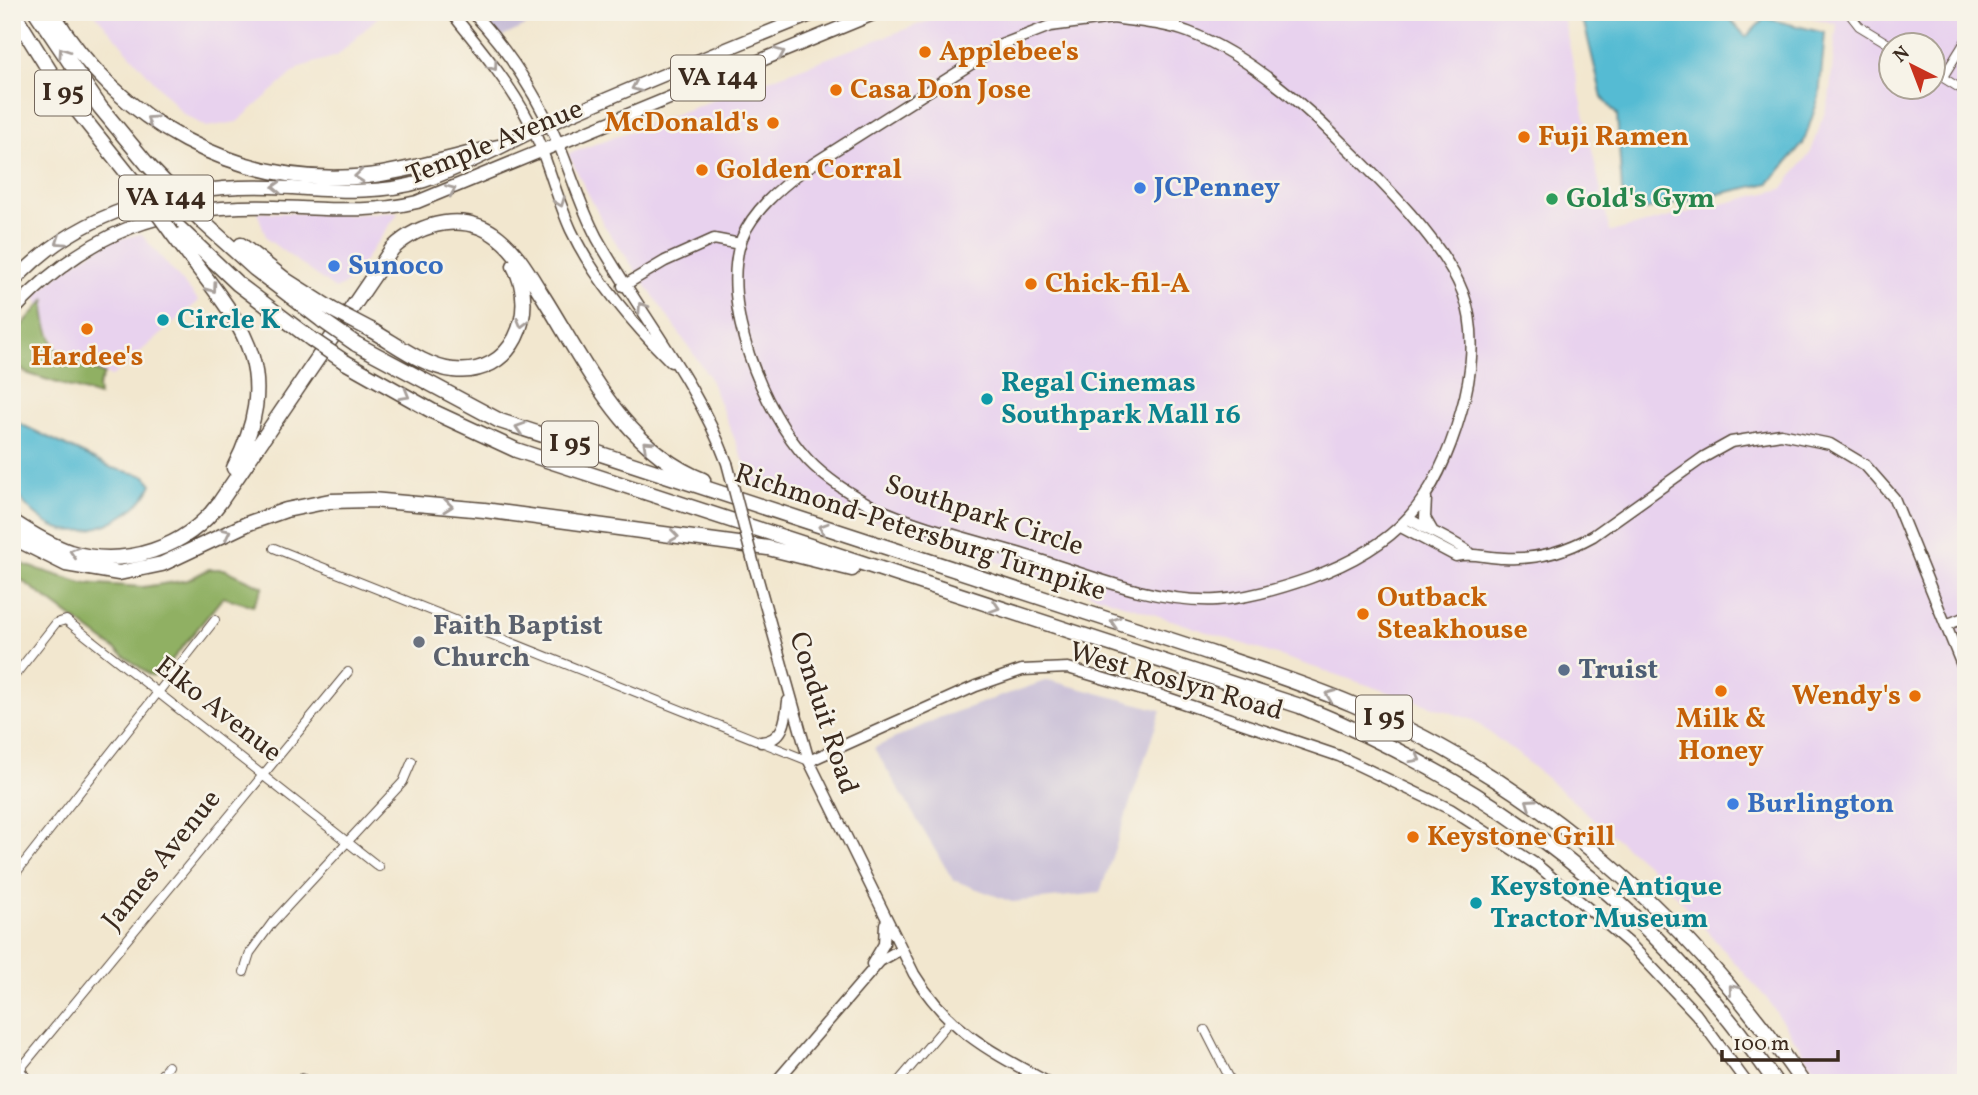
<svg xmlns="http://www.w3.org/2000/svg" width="1978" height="1095" font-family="Vollkorn,serif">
  <rect width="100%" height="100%" fill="#f7f3e8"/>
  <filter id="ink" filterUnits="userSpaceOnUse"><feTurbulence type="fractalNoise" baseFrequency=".0143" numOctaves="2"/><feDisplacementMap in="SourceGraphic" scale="14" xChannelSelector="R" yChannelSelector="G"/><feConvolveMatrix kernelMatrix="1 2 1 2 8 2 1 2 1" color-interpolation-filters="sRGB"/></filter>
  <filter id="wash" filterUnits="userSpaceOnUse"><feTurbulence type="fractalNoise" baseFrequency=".00686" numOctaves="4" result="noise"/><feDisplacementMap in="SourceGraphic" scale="28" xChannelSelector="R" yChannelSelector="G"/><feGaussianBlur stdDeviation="1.57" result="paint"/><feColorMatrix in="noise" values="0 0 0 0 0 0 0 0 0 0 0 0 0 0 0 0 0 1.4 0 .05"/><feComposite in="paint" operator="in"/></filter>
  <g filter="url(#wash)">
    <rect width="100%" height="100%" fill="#f2e7cf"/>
    <path fill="#e8d2ee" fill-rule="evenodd" d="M93,12H383L337,56L300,67L237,122L206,127L182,113Z
      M952,12H1562L1610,232L1782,189L1811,152L1829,100L1837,24L1788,12H1966V1083H1824L1767,999L1654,871L1523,758L1473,720L752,481L708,375L604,225L568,154ZM1890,46H1932V88H1890Z
      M257,212L345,215L399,212L349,282L335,289L267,239Z
      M141,234L199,301L111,377L58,349L35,295L71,265L110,241Z"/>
    <path fill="#c9bfd7" d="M476,12H555L498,39Z
      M1048,680L1161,710L1100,893L1012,902L953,880L874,748L941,717Z"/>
    <path fill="#90b063" stroke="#666d40" stroke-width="2" d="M46,299C41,315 51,342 60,355L104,374L98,387L99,396L26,373L12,361V336Z
      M12,561L82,583L143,587L188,580L209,569H224L263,587L253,606L223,597L159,676L150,675L12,573Z"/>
    <path fill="#55bbd3" stroke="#487278" stroke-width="2" d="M1576,12H1724L1746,37L1765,18L1825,33L1819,97L1803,144L1769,183L1640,211L1622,192L1617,115L1602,97L1585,27Z
      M12,420L112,468L145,476L152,484C139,516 84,542 52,526C36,518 23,503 12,489Z"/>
  </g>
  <g filter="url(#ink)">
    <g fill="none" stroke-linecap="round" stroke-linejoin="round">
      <g stroke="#564639" stroke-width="10">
        <path id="street" d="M1848,12L1859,26L1892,46
          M1932,71L1966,92
          M1943,77L1966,40
          M274,548L809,761
          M12,679L56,623L66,620L379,867
          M12,878L215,620
          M244,972L250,953L272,923L403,782L412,761
          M1205,1030L1232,1083
          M12,1079L348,672
          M155,1083L168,1066
          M296,1083L302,1078L312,1083
          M897,1083L949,1022
          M1018,1083L1028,1072"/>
      </g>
      <g stroke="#564639" stroke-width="13">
        <path id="secondary" d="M451,12C479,47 508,81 529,121C547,155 555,195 571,230C594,279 633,324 671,362
          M472,12C510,52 537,95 559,145C572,176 581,208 597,238C640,314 696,380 727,463
          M1113,18C1138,22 1164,23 1188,32C1246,54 1300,101 1343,144C1381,181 1444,243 1463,293C1477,330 1472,375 1461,412C1435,503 1398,546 1310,578C1279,589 1249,598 1217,600C1149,603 1082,572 1018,553C970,539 918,527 872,506C849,493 826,479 808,460C763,412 718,302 742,238C753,211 779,189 802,171L1001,45L1050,26Z
          M1176,28V12
          M623,286L665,261L714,239L740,244
          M1426,498L1425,518L1433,532
          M1409,519C1423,528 1461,544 1469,553
          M1401,527L1456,556C1473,552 1487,558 1504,558C1536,560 1566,551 1593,536L1704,457L1731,442L1781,434L1830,444L1865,465L1894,498L1966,675
          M755,569L809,761L914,974C949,1032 992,1052 1049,1083
          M1946,625L1966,617
          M761,742C784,740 786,720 788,701
          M809,761L976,686L1022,670L1068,668L1159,695L1339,756L1450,809L1537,865L1629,943L1696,1014L1747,1083
          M872,964L884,944L885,924
          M12,1064L31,1083
          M775,1083L880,961L901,949"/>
      </g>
      <g stroke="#564639" stroke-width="15">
        <path id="primary" d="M12,284C75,211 178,184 271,187C323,189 373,197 424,181C466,167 508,142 549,124C638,85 728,48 818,12
          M12,312C89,230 162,204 274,207C323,208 368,214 417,202L878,12"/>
      </g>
      <g stroke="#564639" stroke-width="17">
        <path id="highway" d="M13,12L64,94L143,193
          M36,12L100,107L148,165
          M52,12C117,122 238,189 367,176C411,171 454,156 498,147
          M204,223L255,269L323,321
          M178,227L238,284L311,339
          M172,233C233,317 289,361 234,468
          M241,245L287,281L331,309
          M371,330C396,344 425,367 453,370C513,377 539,312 514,266
          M356,344L500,421L1192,647C1246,665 1300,682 1352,704C1537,781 1690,919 1803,1083
          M345,362L434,412L516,450L1300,706C1497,786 1655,907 1776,1083
          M12,521C30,533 50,545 70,552C124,569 187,548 220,502L392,249C420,222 466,211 499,238C518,253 531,278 544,298C586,365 625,450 703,480
          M12,537L66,564L119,573L162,564L249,523L286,510L330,501L372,500L484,510L768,548L852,569"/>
      </g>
      <use href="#street" stroke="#fff" stroke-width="8"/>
      <use href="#secondary" stroke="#fff" stroke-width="10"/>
      <use href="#primary" stroke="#fff" stroke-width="12"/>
      <use href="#highway" stroke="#fff" stroke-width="14"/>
      <g stroke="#564639" stroke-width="13" stroke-linecap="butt">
        <path id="secondary-bridge" d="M727,463L755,569"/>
      </g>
      <g stroke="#564639" stroke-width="17" stroke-linecap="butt">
        <path id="highway-bridge" d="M148,165L204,223
          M143,193L172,233
          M331,309L371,330
          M323,321L356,344
          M311,339L345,362"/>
      </g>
      <use href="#secondary-bridge" stroke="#fff" stroke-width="10"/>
      <use href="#highway-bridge" stroke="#fff" stroke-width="14"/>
    </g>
    <defs><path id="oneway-chevron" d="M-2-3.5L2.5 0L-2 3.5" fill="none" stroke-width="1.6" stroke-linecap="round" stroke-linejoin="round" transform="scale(1.75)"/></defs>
    <g stroke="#a79f9a">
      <use href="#oneway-chevron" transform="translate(63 52) rotate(-124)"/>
      <use href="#oneway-chevron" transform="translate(780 53) rotate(-23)"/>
      <use href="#oneway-chevron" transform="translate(493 66) rotate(54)"/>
      <use href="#oneway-chevron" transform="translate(636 87) rotate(157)"/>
      <use href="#oneway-chevron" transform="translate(151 120) rotate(-146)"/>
      <use href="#oneway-chevron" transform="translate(359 176) rotate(175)"/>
      <use href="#oneway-chevron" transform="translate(277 187) rotate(-178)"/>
      <use href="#oneway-chevron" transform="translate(451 190) rotate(-23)"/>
      <use href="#oneway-chevron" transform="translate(560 202) rotate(69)"/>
      <use href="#oneway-chevron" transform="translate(60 241) rotate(146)"/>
      <use href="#oneway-chevron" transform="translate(212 288) rotate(54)"/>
      <use href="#oneway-chevron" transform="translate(642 307) rotate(-124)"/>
      <use href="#oneway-chevron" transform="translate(522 323) rotate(105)"/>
      <use href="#oneway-chevron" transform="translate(405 395) rotate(30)"/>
      <use href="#oneway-chevron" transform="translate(520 428) rotate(-162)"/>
      <use href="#oneway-chevron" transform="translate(647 445) rotate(-137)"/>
      <use href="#oneway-chevron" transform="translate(448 506) rotate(6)"/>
      <use href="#oneway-chevron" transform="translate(823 528) rotate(-162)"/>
      <use href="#oneway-chevron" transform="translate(226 533) rotate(-26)"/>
      <use href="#oneway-chevron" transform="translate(674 536) rotate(8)"/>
      <use href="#oneway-chevron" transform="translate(74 552) rotate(-163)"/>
      <use href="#oneway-chevron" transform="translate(995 607) rotate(18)"/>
      <use href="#oneway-chevron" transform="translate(1115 622) rotate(-162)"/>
      <use href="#oneway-chevron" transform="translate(1330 695) rotate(-159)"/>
      <use href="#oneway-chevron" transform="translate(1416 758) rotate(29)"/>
      <use href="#oneway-chevron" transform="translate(1530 803) rotate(-145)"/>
      <use href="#oneway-chevron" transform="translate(1733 989) rotate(-130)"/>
    </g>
  </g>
  <g fill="#e8710a" stroke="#f7f3e8" stroke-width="2.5">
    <circle cx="925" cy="52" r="7"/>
    <circle cx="836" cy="90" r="7"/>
    <circle cx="773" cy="123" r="7"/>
    <circle cx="1524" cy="137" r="7"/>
    <circle cx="702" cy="170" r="7"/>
    <circle cx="1031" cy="284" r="7"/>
    <circle cx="87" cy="329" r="7"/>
    <circle cx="1363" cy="614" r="7"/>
    <circle cx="1721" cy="691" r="7"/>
    <circle cx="1915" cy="696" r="7"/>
    <circle cx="1413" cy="837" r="7"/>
  </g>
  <g fill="#3f7fe0" stroke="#f7f3e8" stroke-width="2.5">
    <circle cx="1140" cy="188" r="7"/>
    <circle cx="334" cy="266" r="7"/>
    <circle cx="1733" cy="804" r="7"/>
  </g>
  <circle fill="#2e9e5b" stroke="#f7f3e8" stroke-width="2.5" cx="1552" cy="199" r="7"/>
  <g fill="#0f9aa8" stroke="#f7f3e8" stroke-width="2.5">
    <circle cx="163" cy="320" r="7"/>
    <circle cx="987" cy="399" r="7"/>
    <circle cx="1476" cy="903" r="7"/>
  </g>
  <circle fill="#6b7280" stroke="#f7f3e8" stroke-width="2.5" cx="419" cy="642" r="7"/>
  <circle fill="#5c6f8a" stroke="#f7f3e8" stroke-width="2.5" cx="1564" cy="670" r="7"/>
  <g text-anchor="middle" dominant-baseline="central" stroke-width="5" stroke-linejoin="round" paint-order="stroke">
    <g fill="#f7f3e8" stroke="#73665b" stroke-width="2">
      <rect x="671" y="55.5" width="94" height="45" rx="5"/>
      <rect x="35" y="70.5" width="56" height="45" rx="5"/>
      <rect x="119" y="175.5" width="94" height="45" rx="5"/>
      <rect x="542" y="421.5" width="56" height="45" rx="5"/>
      <rect x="1356" y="695.5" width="56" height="45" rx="5"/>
    </g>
    <g font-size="26" font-weight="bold" fill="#3b2a1e">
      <text x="718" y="78">VA 144</text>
      <text x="63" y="93">I 95</text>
      <text x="166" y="198">VA 144</text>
      <text x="570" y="444">I 95</text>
      <text x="1384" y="718">I 95</text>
    </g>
    <g font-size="28" font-weight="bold" fill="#c56008" stroke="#f7f3e8" text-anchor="start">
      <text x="939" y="52">Applebee's</text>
      <text x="850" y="90">Casa Don Jose</text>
      <text x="759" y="123" text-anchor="end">McDonald's</text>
      <text x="1538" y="137">Fuji Ramen</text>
      <text x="716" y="170">Golden Corral</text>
      <text x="1045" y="284">Chick-fil-A</text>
      <text x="87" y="357" text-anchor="middle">Hardee's</text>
      <text x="1377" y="598">Outback<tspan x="1377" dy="32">Steakhouse</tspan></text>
      <text x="1901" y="696" text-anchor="end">Wendy's</text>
      <text x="1721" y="719" text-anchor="middle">Milk &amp;<tspan x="1721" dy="32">Honey</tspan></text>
      <text x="1427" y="837">Keystone Grill</text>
    </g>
    <g font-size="28" fill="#3b2a1e" stroke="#f7f3e8">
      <text transform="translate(495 143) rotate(-22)">Temple Avenue</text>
      <text transform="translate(984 516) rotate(18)">Southpark Circle</text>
      <text transform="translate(920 533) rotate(18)">Richmond-Petersburg Turnpike</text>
      <text transform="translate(1176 682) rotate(16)">West Roslyn Road</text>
      <text transform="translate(218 710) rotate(38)">Elko Avenue</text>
      <text transform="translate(823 713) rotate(72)">Conduit Road</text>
      <text transform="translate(162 860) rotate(-51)">James Avenue</text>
    </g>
    <g font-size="28" font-weight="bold" fill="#366cbe" stroke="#f7f3e8" text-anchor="start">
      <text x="1154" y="188">JCPenney</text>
      <text x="348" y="266">Sunoco</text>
      <text x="1747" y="804">Burlington</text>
    </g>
    <g font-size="28" font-weight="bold" fill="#27864d" stroke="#f7f3e8" text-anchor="start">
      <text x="1566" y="199">Gold's Gym</text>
    </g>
    <g font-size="28" font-weight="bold" fill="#0d838f" stroke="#f7f3e8" text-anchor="start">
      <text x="177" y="320">Circle K</text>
      <text x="1001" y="383">Regal Cinemas<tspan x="1001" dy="32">Southpark Mall 16</tspan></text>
      <text x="1490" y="887">Keystone Antique<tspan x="1490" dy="32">Tractor Museum</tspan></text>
    </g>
    <g font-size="28" font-weight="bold" fill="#5b616d" stroke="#f7f3e8" text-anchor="start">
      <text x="433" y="626">Faith Baptist<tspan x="433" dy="32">Church</tspan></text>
    </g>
    <g font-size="28" font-weight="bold" fill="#4e5e75" stroke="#f7f3e8" text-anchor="start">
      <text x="1578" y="670">Truist</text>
    </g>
  </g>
  <rect width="1978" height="1095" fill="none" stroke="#f7f3e8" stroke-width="42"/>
  <g transform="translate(1912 66) rotate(318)"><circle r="33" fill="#f7f3e8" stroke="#aca397" stroke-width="2"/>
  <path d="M0-5L12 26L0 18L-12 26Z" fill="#c8321e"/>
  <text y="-10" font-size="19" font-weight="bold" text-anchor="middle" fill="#3b2a1e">N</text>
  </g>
  <path d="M1722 1050v10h116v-10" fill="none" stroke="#3b2a1e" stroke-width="3.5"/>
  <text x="1733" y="1050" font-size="21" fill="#3b2a1e" stroke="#f7f3e8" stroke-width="5" paint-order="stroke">100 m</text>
</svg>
